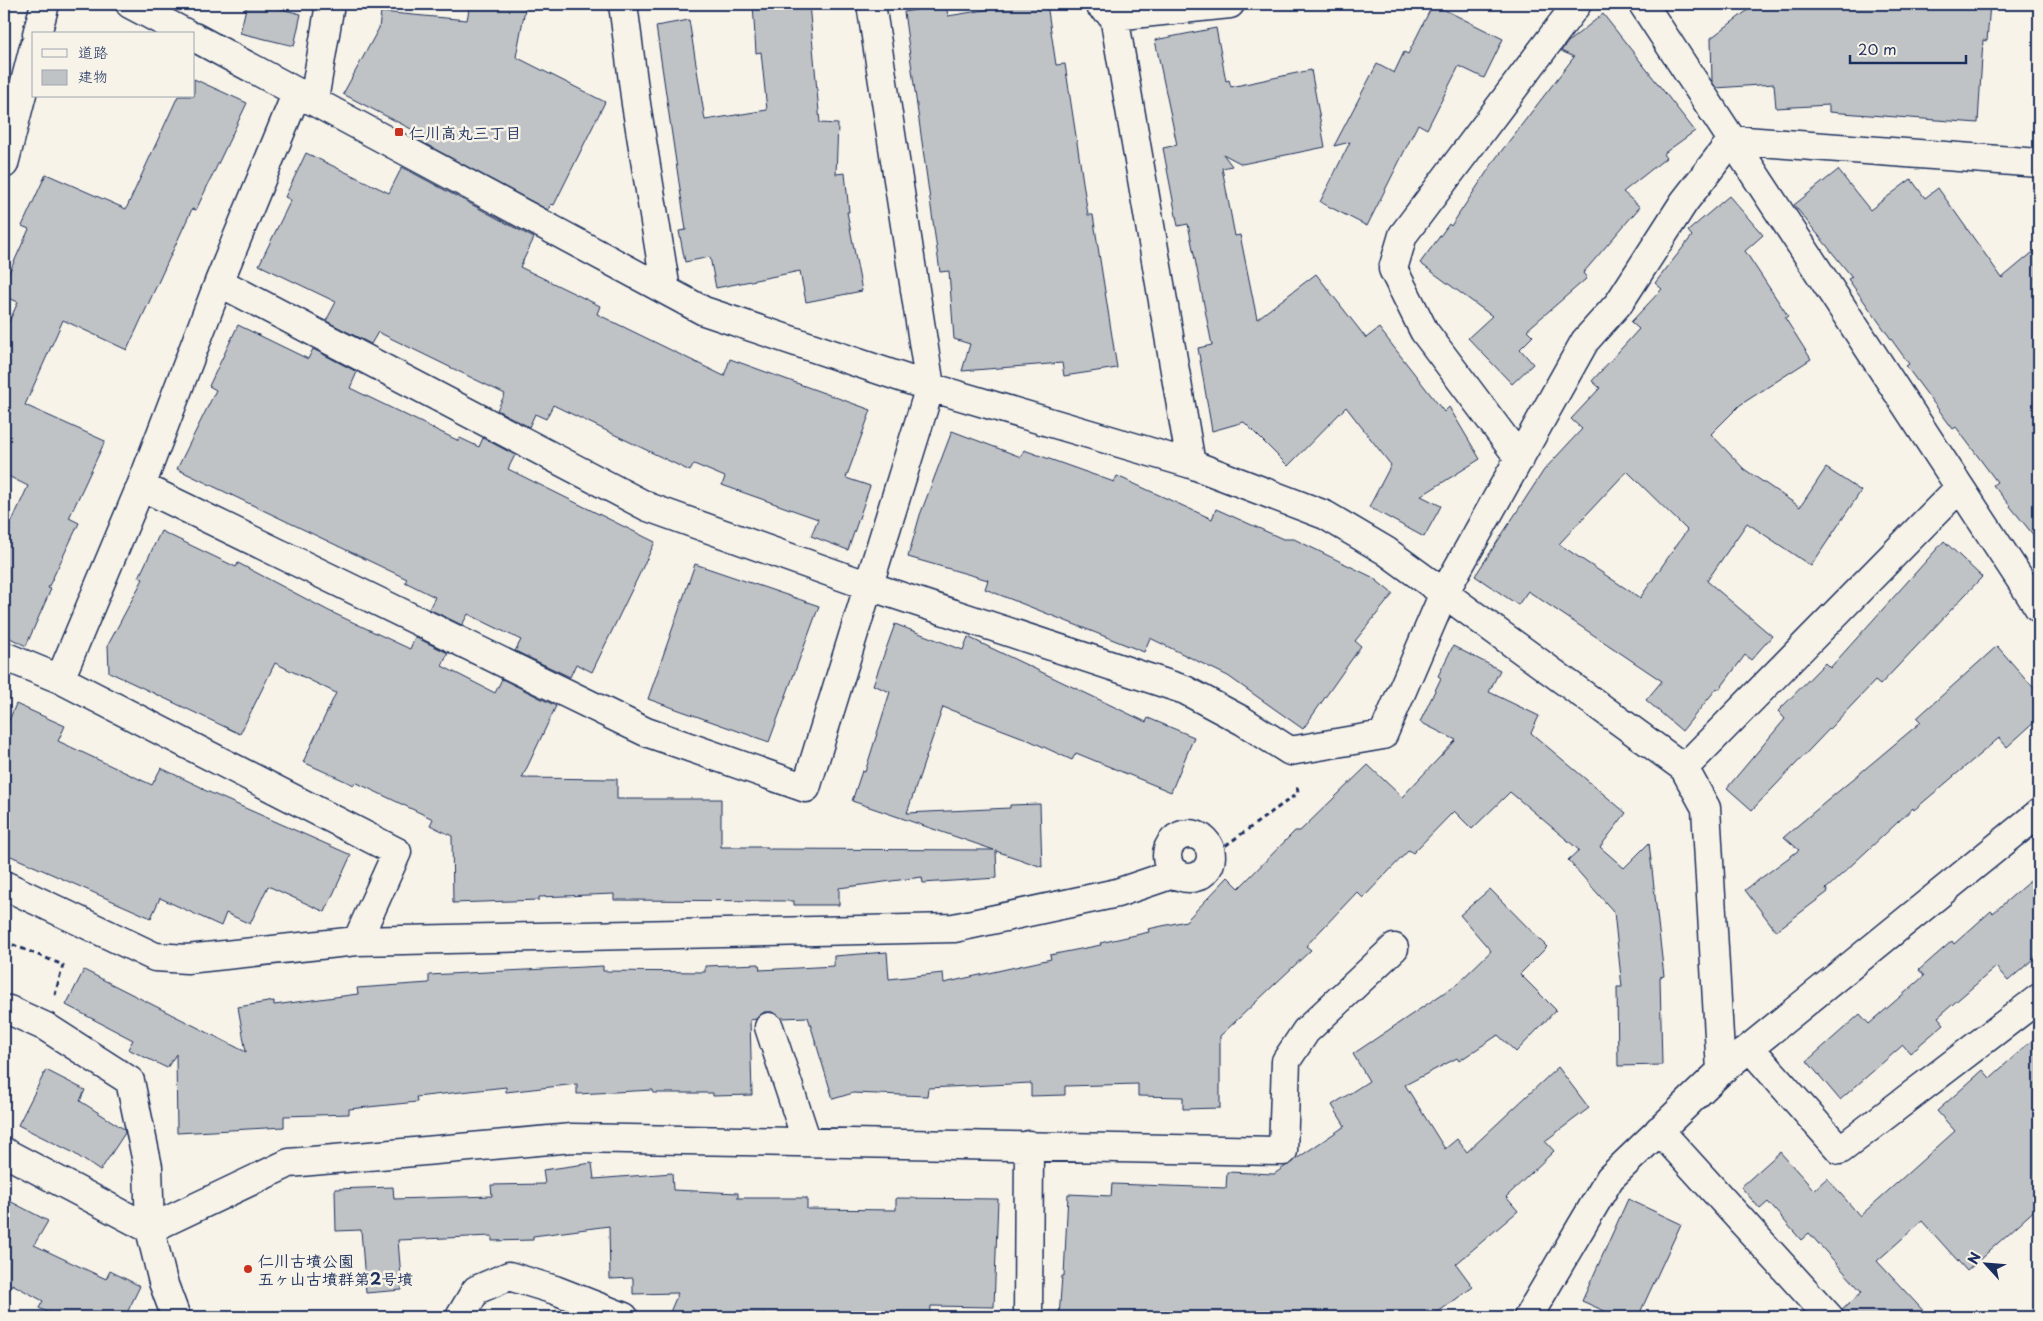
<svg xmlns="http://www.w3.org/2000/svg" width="2043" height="1321" font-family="'Playpen Sans','Klee One',sans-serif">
  <rect width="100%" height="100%" fill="#f7f3e8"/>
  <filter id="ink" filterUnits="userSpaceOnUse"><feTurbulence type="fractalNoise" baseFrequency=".02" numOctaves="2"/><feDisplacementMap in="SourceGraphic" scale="10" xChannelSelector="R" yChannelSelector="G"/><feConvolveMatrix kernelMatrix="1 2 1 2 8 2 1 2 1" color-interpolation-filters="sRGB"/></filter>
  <g filter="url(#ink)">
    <path fill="#c0c3c5" stroke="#1b2f5e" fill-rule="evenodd" d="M247,4H261L301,14L294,46L240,33Z
      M470,4H526L516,57L605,102L554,205L551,204L548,210L416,139L419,133L343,94L379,28L381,12L467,20Z
      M753,4H809L820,123L838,124L836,174L845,173L849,212H847L862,291L806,302L800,271L716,288L710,257L685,262L679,231L686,230L656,26L689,20L705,120L767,110L761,52L756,53Z
      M1022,4H1047L1056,65L1065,64L1088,215H1093L1117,368L1064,376L1062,363L962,371L970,344L954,339L949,271L940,272L904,12L946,5L948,16Z
      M1433,4L1503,39L1484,78L1459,66L1427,129L1418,124L1367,226L1320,202L1350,142L1334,146L1377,64L1394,73L1404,52L1408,54Z
      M1756,4H1990L1987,41L1983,40L1978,123L1829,112V105L1776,108L1774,84L1716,88L1712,82L1711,38Z
      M1603,14L1695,131L1663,154L1666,158L1623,192L1640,207L1583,273L1587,278L1527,330L1533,336L1520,349L1533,364L1512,384L1468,338L1492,316L1420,263L1449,224L1451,226L1496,158L1574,57L1561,51L1569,41Z
      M1216,28L1226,81L1229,80L1231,87L1311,70L1325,147L1242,164L1223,154L1232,166L1222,168L1235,236L1240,235L1257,319L1316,274L1366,338L1379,328L1444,412L1449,407L1480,459L1421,496L1441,506L1424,537L1369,507L1391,465L1346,407L1288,466L1244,422L1212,431L1198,348L1212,345L1188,224L1178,226L1163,148L1177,145L1155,40Z
      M194,79L247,103L196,210L192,209L127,350L63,320L25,405L105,441L69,518L79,523L48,588L51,589L26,646L4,635V539L28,486L4,474V333L18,302L4,296V284L29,229L22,226L46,174L126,209L178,96H194Z
      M306,153L389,193L402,167L534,238L520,267L600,306L597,314L724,376L730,359L871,410L846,478L870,486L848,550L811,536L818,519L722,485L725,477L694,464L690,471L553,405L546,419L535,414L529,427L497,410L505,394L378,332L371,344L326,321L336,302L259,265L291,200L285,197Z
      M1838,170L1870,210L1911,179L1925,198L1938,188L2002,278L2039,247V542L1993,485L1997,482L1956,427L1953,429L1906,366L1909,364L1848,279L1852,277L1794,205Z
      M1729,196L1763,235L1745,251L1788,316L1785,318L1811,359L1740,405L1711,434L1744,469L1800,507L1826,468L1861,491L1811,566L1747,523L1707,581L1772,636L1751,660L1745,655L1719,690L1717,688L1682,731L1646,700L1662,681L1528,591L1518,605L1475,576L1544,470L1582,429L1571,419L1600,388L1592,381L1639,329L1631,322L1662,289L1655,283L1692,236L1688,231ZM1627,471L1687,530L1640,598L1559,544Z
      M238,325L308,359L313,349L357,372L350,388L459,441L460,438L479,447L483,438L515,455L508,469L655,542L592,672L576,664L570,677L515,651L521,640L468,614L462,625L429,609L435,597L405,582L407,579L177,469L216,390L209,386Z
      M952,431L1021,457L1024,450L1114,482L1117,476L1212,519L1216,509L1283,539H1294L1372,577L1393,594L1355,641L1361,646L1303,729L1228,676L1150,638L1144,652L985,589L988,580L908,557L920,515Z
      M161,531L236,567L238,563L329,611L410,649L415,637L448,653L442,666L495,693L502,679L556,706L522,778L617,779V799H721V847H768V849L994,850L852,801L862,771L865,772L890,692L873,685L895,624L963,650L968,637L1146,722L1148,718L1194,737L1171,792L1076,753L1072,760L1024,738L943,707L907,813L1010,808V805L1040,804L1042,867L996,851L997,878L923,883L922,877L839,888V905H794V901L614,900V894L539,897V900L453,903L452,836L430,825L433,819L355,782L354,785L303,762L336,693L275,663L240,734L109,672L108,645L143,579L139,577Z
      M1944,541L1982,577L1880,685L1875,681L1752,810L1727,788L1785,719L1778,711L1825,663L1830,668Z
      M695,564L819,606L769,742L648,699Z
      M1453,646L1500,670L1489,692L1539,716L1531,733L1626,813L1600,847L1624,868L1649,843L1664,976L1660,977L1662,1065L1618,1066L1617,987H1622L1614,912L1568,860L1579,850L1510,792L1472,829L1454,811L1413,853L1409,850L1363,898L1357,892L1306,946L1311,950L1220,1036V1108L1183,1109V1097L1138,1096V1084L1065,1086V1095L1031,1096V1083L928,1088L927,1096L853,1093L833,1099L808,1017L781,1018L772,1012H764L756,1019L750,1020L752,1095L713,1096V1093H653V1090L577,1094V1084L506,1092V1087L416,1097L417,1102L349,1109V1114L284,1116V1127L177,1133L176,1054L167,1068L128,1049L133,1040L66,1005L84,970L246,1052L238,1007L274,1001V1005L358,994L357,988L429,983V975L603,966V971L705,972V966L759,964L760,970L834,966V956L887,952L889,979L943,973L944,983L1051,959L1050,955L1101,945L1100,943L1149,932L1148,929L1186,921L1228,877L1239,888L1295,831H1300L1368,765L1402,797L1456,740L1420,722L1441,678L1438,676Z
      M1997,646L2039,694V718L2007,747L1999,738L1914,810L1913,808L1826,889L1828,892L1776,931L1745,890L1799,850L1784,837L1921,722L1917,718Z
      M16,704L65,726L58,741L152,785L161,768L203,788L202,789L351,855L325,912L268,886L250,924L226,913L221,926L160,898L151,918L4,853V732Z
      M2039,873V954L2008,981L1996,967L1938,1017L1944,1024L1910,1053L1903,1045L1840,1100L1807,1061L1860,1014L1869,1024L1924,976L1919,970L1952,941L1954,944L1991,911L1993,913Z
      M1490,889L1547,947L1520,974L1556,1010L1516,1052L1498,1035L1459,1061L1457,1058L1405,1085L1445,1149L1457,1139L1467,1152L1558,1067L1589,1108L1545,1141L1554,1151L1506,1197L1518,1211L1456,1264L1473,1287L1431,1317H1343V1313L1293,1317V1311L1200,1317H1059L1062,1276H1064L1068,1194L1111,1196L1112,1184L1226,1188L1227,1172L1274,1174L1345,1126L1332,1105L1369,1081L1353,1054L1457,984L1491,951L1460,915Z
      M2039,1034V1206L1967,1271L1922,1221L1877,1261L1929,1317H1844L1842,1310L1862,1292L1809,1233L1801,1240L1768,1202L1760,1209L1741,1187L1780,1152L1814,1190L1827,1178L1860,1216L1955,1131L1937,1111L1983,1070L1990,1078Z
      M46,1070L85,1090L80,1101L124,1129L125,1133L100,1171L72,1152L18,1125Z
      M592,1163L594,1179L672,1173L673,1190L738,1193V1198H807V1209L896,1210V1198L998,1199L994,1307L931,1306L930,1317L732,1314L730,1317H668L678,1293L633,1294V1278L610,1279L609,1226L533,1236V1240L492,1241V1236L398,1240L402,1290L366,1293L361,1230L336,1231L335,1189L393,1187L394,1199L492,1196L491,1185L545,1184L543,1170Z
      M4,1198L48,1221L34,1245L106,1279L110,1271L140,1286L125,1317H57L39,1308L43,1301L12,1284L4,1299Z
      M1628,1199L1681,1224L1638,1317H1618L1582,1301Z"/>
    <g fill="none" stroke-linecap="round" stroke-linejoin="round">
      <g stroke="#1b2f5e" stroke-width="31">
        <path id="minor" d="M130,4L187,34
          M623,4L636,104L666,290
          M1116,4L1114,16L1191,464
          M1643,4L2039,608
          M1100,5L1114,16L1230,4
          M37,34L45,4
          M194,37L704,311L930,387L1191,464L1325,515L1386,551L1684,768L1706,808L1721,1071
          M297,92L219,282L141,486L646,732L806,788L930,387L871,4
          M314,100L330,4
          M4,164L34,47
          M219,282L648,507L869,586L1185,690L1243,721L1290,751L1383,735L1444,593L1585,341L1619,303L1684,202L1732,140L2039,163
          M1520,459L1424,331L1393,269L1403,235L1577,4
          M4,656L60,679L397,852L357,941
          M60,679L141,486
          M1684,768L1959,488
          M1167 856a22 22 0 1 1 44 0a22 22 0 1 1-44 0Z
          M4,885L155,957L187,959L357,941L954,928L1117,893L1176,873
          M4,1010H9L46,1027L130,1081L148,1167L150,1229L163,1282L176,1317
          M769,1027L807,1142
          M1750,1048L1840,1150L2039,998
          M1659,1130L1829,1317
          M4,1152L150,1229L289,1163L572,1138L1283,1151L1286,1061L1306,1031L1394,948
          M460,1317L476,1290L509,1276L555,1290L624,1317
          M1028,1317L1029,1145
          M1528,1317L1610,1178L1721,1071L2039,813"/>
      </g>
      <path stroke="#1b2f5e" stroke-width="3" stroke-dasharray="5 4" stroke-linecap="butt" d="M1211,856L1298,793L1297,784
        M4,943L11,944L63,965L55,995"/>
      <use href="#minor" stroke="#f7f3e8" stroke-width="28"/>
    </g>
  </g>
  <g fill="#c8321e" stroke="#f7f3e8" stroke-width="2">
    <rect x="394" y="127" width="10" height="10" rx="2.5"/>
    <circle cx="248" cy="1269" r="5"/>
  </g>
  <g text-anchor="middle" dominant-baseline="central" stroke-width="5" stroke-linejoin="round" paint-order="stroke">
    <g font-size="16" font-weight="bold" fill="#1b2f5e" stroke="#f7f3e8" text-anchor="start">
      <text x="409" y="132">仁川高丸三丁目</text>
      <text x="258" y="1260">仁川古墳公園<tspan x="258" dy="18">五ヶ山古墳群第2号墳</tspan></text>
    </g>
  </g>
  <rect width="2043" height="1321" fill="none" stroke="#f7f3e8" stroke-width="20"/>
  <rect x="10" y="10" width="2023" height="1301" fill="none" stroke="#1b2f5e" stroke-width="2" filter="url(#ink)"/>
  <rect x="32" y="32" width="162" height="65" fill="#f7f3e8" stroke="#9fa5b1"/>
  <rect x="42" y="49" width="25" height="8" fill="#f7f3e8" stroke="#9fa5b1"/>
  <text x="78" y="58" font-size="15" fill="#1b2f5e">道路</text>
  <rect x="42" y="70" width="25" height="15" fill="#c0c3c5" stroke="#9fa5b1"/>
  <text x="78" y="82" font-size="15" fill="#1b2f5e">建物</text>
  <g transform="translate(1986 1264) rotate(296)" stroke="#f7f3e8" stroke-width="4" paint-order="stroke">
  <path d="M0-4L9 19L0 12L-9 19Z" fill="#1b2f5e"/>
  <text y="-8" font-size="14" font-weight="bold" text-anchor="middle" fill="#1b2f5e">N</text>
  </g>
  <path d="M1850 55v8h116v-8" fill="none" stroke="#1b2f5e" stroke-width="2.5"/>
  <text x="1858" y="55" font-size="15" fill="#1b2f5e" stroke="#f7f3e8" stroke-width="4" paint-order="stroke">20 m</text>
</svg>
